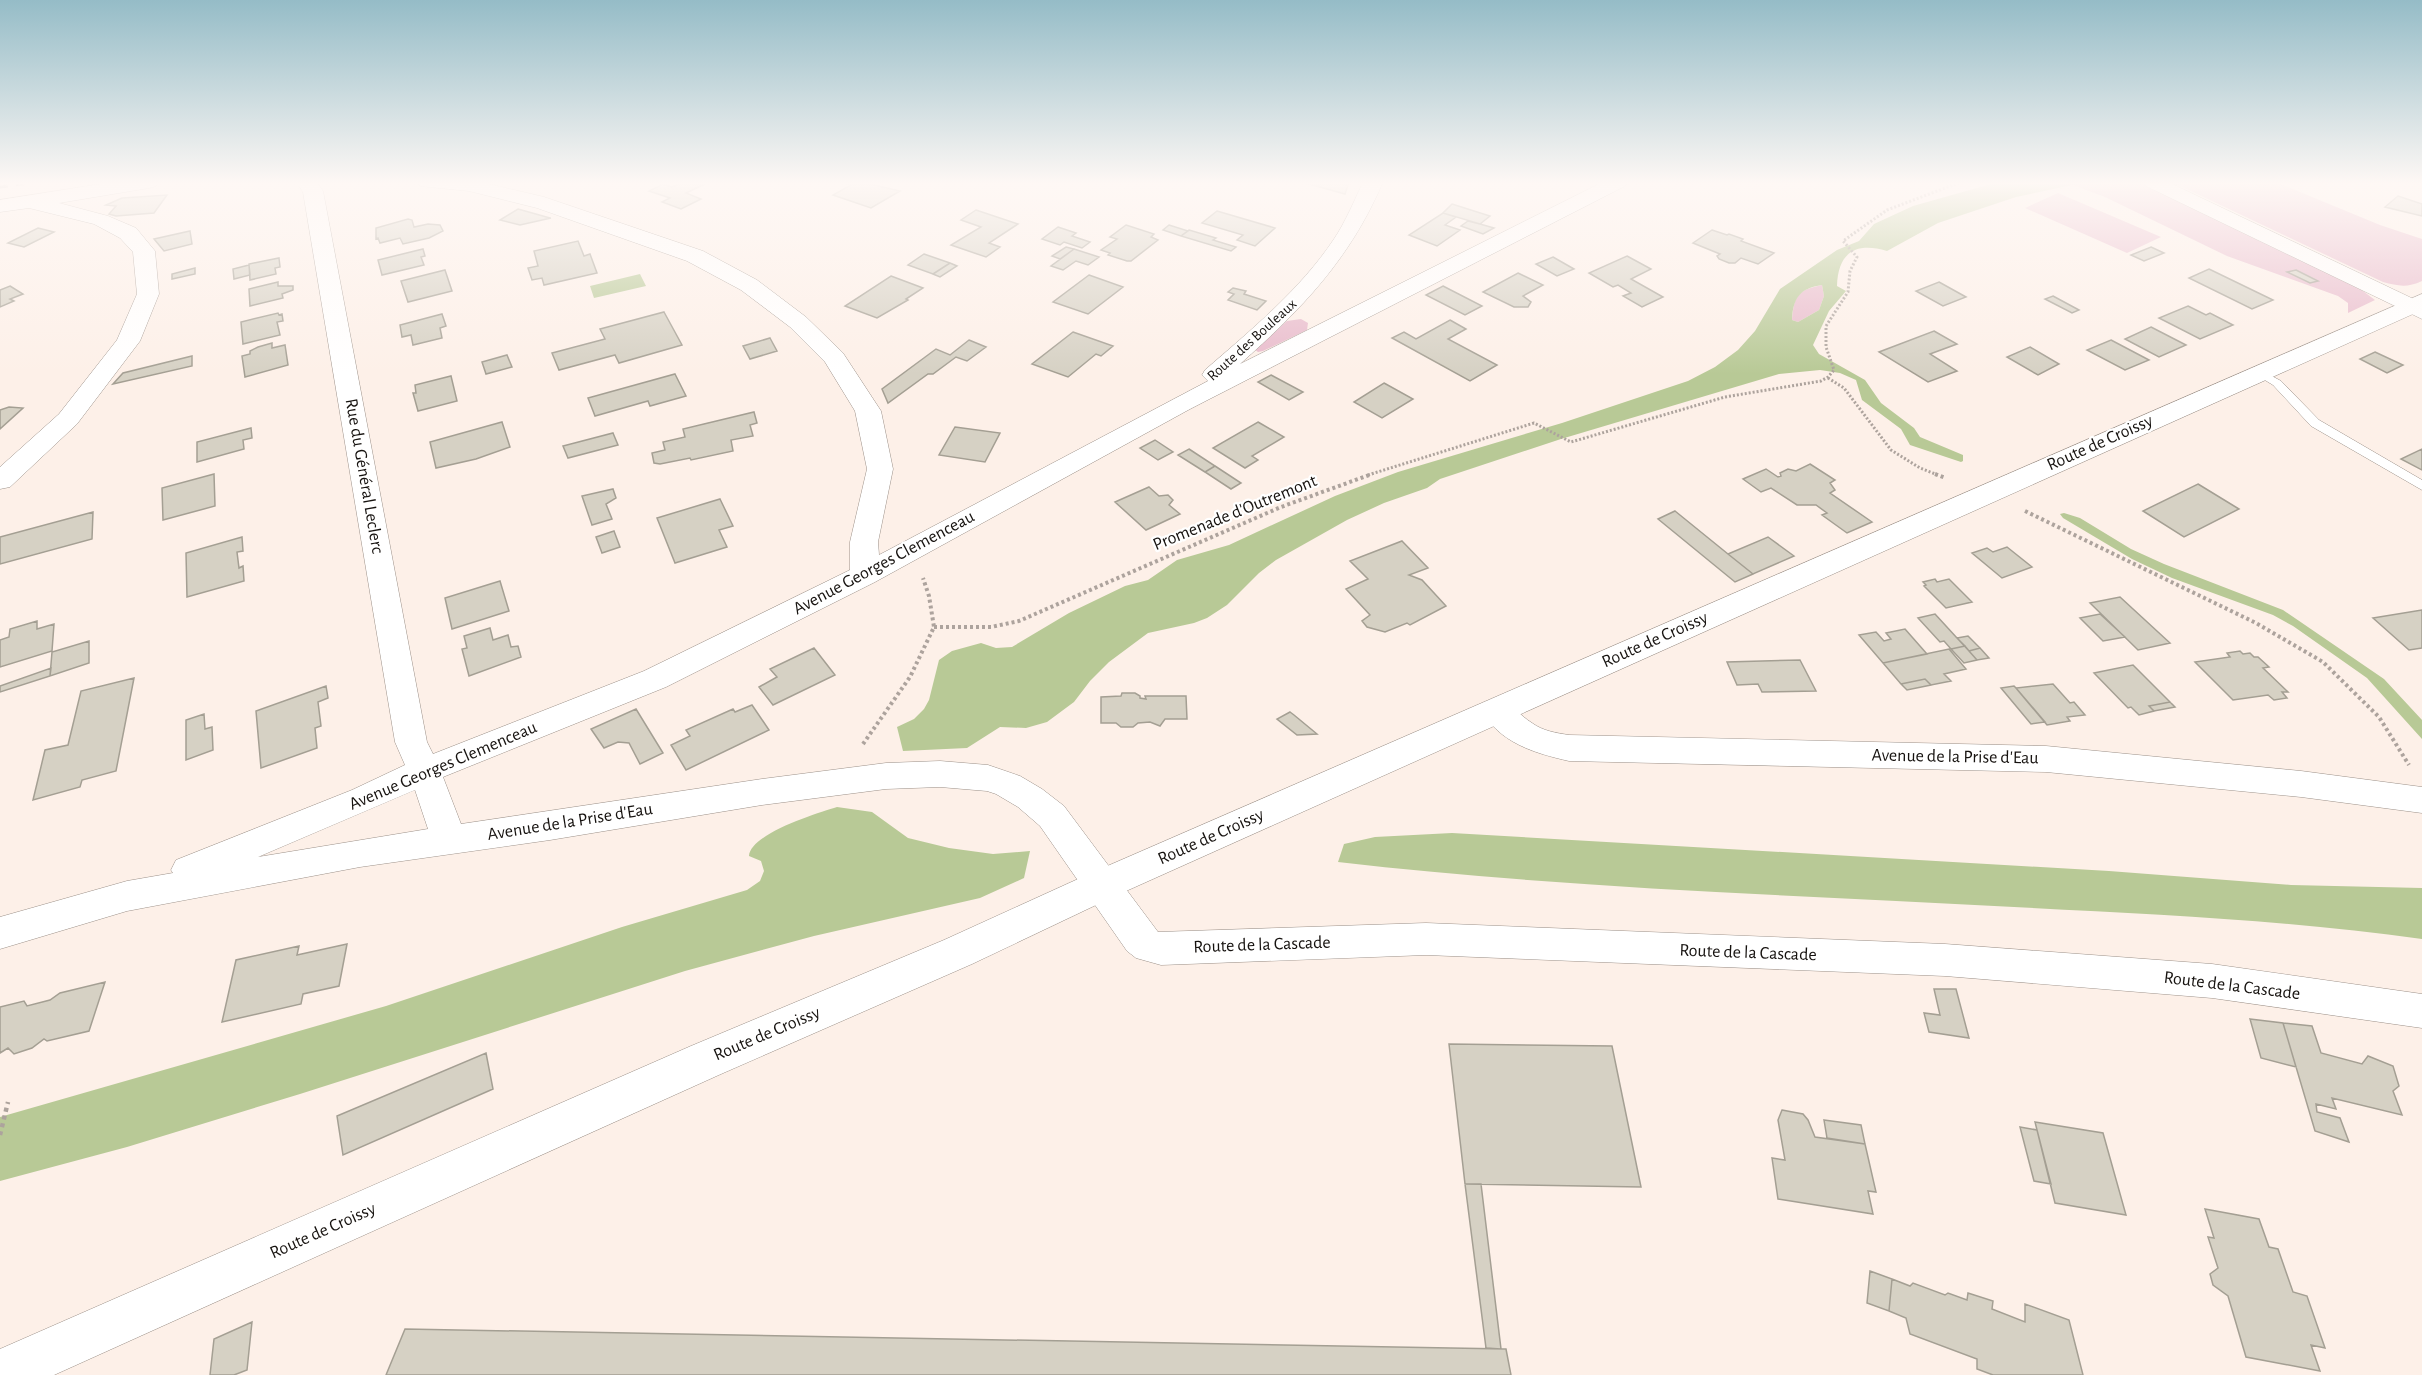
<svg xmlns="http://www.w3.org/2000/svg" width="2422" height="1375" font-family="'Alegreya Sans',sans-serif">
  <rect width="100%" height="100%" fill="#fdf0e8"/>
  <path fill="#e8bacb" d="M2086,182H2140L2359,288L2375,300L2348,313V303L2338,296L2227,256L2105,197L2073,185Z
    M2172,182H2276L2380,225L2422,239V281C2407,288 2398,286 2383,282Z
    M2058,193L2161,237L2127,253L2025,208Z
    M1822,285L1824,296L1819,310L1798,322L1792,320C1794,295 1798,290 1822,285Z
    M1301,319L1308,323L1307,330L1263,351L1258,352L1254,349L1287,321Z"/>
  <path fill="#b8c996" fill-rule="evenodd" d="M1998,182H2086L2016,197L1938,223L1887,251C1856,242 1838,252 1837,286L1846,291L1829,311L1813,345L1819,354L1865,380L1881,403L1914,428L1920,437L1963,455V461L1961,462L1910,445L1901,429L1862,400L1856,380L1840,373L1820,370L1779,374L1561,439L1440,479L1427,488L1384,503L1347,520L1276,560L1259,573L1227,605L1207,618L1194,623L1148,633L1109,662L1090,681L1074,702L1047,722L1026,728L1000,727L967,748L903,751L897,727L914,719L924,709L929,700L939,660L952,651L981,643L996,648L1012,647L1069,613L1125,586L1148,580L1177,560L1229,545L1335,496L1398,472L1562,423L1688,381L1715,367L1738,350L1755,331L1780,289L1837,250L1859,241L1874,224L1913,206ZM1822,285L1824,296L1819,310L1798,322L1792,320C1793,298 1800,288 1822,285Z
    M640,274L646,286L594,298L590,286Z
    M2064,513L2080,518L2131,549L2164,564L2283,610L2384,679L2422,720V739L2367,678L2293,626L2273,615L2172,578L2132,559L2063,518L2060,514Z
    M837,807L872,812L908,838L949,848L993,854L1030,851L1024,878L980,898L814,936L685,971L300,1094L127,1147L0,1181V1117L386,1006L622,927L747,890L760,881L764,871L761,861L749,856C750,834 817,813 837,807Z
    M1452,833L2109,871L2291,885L2422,888V939C2287,920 2150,914 2014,907C1788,895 1562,888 1338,862L1344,844L1375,837Z"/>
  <path fill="#d6d1c4" stroke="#a49f93" stroke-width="1.5" d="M684,182H709L686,193L701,199L681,209L662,202L670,198L649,191L663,184L672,187Z
    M841,182H874L870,184L900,191L871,208L833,195L851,185Z
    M1302,182H1335L1348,185L1345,194Z
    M167,195L154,213L116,216L109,214L116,206L106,205L122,198Z
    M2398,196L2422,204V216L2385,207Z
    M1452,204L1490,216L1480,224L1443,213Z
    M518,209L550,218H551L520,225L500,220Z
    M976,210L1018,224L989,243L1000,247L986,257L951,245L981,227L961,220Z
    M1217,211L1275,228L1255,246L1237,240L1243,235L1202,223Z
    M1443,213L1456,217L1445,225L1460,230L1437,246L1409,235Z
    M408,219L412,220L414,227L428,224L440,225L443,231L429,238L403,244L400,238L380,243L378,238L376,239V228Z
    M1468,221L1480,224L1494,228L1483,234L1461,226Z
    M1126,225L1154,234L1151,237L1158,240L1131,261H1127L1108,255L1110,253L1101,250L1117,239L1110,237Z
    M1169,225L1188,231L1181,236L1163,230Z
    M1058,227L1076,233L1072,236L1090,242L1082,248L1064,242L1060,245L1042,239Z
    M38,228L54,232L24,247L8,243Z
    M1189,230L1216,238L1213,240L1236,247L1231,251L1181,236Z
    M1712,230L1727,235L1729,234L1743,239L1741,241L1774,253L1758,264L1741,258L1735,263H1729L1719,259L1717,256L1720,254L1693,243Z
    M190,231L192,244L164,251L154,239Z
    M578,241L584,256L590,254L597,273L544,285L542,278L532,280L528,268L538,266L534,251Z
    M1066,247L1074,249L1060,259L1052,256Z
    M2151,247L2164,253L2144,261L2131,255Z
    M423,249L425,256L421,257L424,265L382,275L378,260Z
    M1074,249L1099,257L1088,265L1076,261L1063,270L1051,266Z
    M924,254L950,263L933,274L908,265Z
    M1627,256L1651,269L1631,279L1663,297L1642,307L1623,296L1631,293L1618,285L1613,287L1589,273Z
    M1553,257L1574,269L1557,276L1536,264Z
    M279,258L280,267L275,268L276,274L250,280L249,264Z
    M950,263L957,266L940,277L933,274Z
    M249,265L250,275L234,279L233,269Z
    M195,268V274L172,279V274Z
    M2209,269L2273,300L2252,309L2189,278Z
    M445,270L452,291L408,302L401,281Z
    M2296,270L2318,281L2310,283L2287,272Z
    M1518,273L1543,285L1523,296L1531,302L1528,307H1514L1483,292Z
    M1089,275L1123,287L1088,314L1053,302Z
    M891,276L923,288L906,299L908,300L877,318L845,306Z
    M278,282V286H293V290L282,294L283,298L250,306L249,289Z
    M1939,282L1966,297L1943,306L1916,291Z
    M10,286L23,294L10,299L14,301L0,307V290Z
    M1443,286L1482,306L1465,315L1426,295Z
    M1233,288L1246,291L1244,294L1266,301L1257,310L1228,300L1234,294L1228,292Z
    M2053,296L2079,310L2072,313L2045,299Z
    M2188,306L2206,315L2210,313L2233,325L2200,339L2159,318Z
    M664,312L682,345L619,363L615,355L559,370L552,353L605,339L600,329Z
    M278,313L279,315L282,314L283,321L277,322L280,335L243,344L241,322Z
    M442,314L446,326L440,328L442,338L413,345L411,335L402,337L400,325Z
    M1450,320L1466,329L1448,339L1497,365L1470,381L1392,338L1404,332L1416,339Z
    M2151,327L2186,345L2159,357L2125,339Z
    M1934,331L1957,344L1930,354L1957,371L1928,382L1879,352Z
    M1073,332L1113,346L1101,356L1096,354L1068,377L1032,364Z
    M770,338L777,351L750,359L743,346Z
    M969,340L986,347L967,361L956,357L933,374H928L888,403L882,389L936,349L950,355Z
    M2111,340L2149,360L2125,370L2087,350Z
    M272,343V348L285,345L288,365L245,377L242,356L250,354V351L258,347Z
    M2030,347L2059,364L2038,375L2007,357Z
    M2375,352L2403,365L2387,373L2360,359Z
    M507,355L512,367L486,374L482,362Z
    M192,356V366L113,384L123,373Z
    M675,374L686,396L650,406L648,401L595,416L588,398Z
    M1271,375L1303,392L1289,400L1258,382Z
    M451,376L457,401L418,411L413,393H416L415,385Z
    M1384,383L1413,399L1382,418L1354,402Z
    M9,407L23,408L0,429V410Z
    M754,412L757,423L750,425L753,436L731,440L733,451L691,460L690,458L660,464L654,463L652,453L665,450L663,442L685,437L683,429Z
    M502,422L510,447L476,459L436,468L430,442Z
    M1258,422L1284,437L1252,456L1258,460L1245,468L1213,448Z
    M955,427L1000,433L985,462L939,455Z
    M251,428L252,438L243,440L244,449L197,462V442Z
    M613,433L618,445L568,458L563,446Z
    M1155,440L1173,452L1158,460L1140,448Z
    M1189,449L1215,466L1205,472L1178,455Z
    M2422,449V470L2401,459Z
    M1810,464L1835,480L1830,483L1835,490L1830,493L1872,522L1847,533L1822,515L1827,513L1816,505H1797L1771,488L1761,492L1743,479L1766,469L1778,477L1781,476L1780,473L1788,469L1796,471Z
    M1215,466L1241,483L1231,489L1205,472Z
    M214,474L215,506L163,520L162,488Z
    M2198,484L2239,509L2184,537L2143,511Z
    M1149,487L1159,496L1168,495L1173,500L1169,505L1180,514L1146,530L1115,502Z
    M613,489L616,498L606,504L612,519L592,525L582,496Z
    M720,499L733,526L719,530L727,547L675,563L657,518Z
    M1675,511L1728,554L1753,574L1735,582L1658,519Z
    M93,512L92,539L0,564V537Z
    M614,531L620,547L602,553L596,537Z
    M242,537L243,551L237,552L239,568L243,566L244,581L187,597L186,553Z
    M1768,537L1794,556L1753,574L1728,554Z
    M1402,541L1428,568L1409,575L1422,580L1446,606L1410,625L1407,623L1385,632L1367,627L1362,621L1370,615L1346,589L1368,579L1350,561Z
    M2007,547L2032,567L2002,578L1972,553L1987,548L1993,552Z
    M1935,579L1937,582L1949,579L1972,602L1946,608L1924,586L1926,585L1923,582Z
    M500,581L509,611L452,629L445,598Z
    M2120,597L2170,643L2138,650L2090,603Z
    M2422,610V648L2409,650L2373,618Z
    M1935,614L1957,638L1965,646L1951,649L1944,641L1940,642L1918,618Z
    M2100,614L2125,637L2103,641L2080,618Z
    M37,621V629L54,624L52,651L0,667V640L9,637L10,629Z
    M490,628L493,640L508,635L511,647L518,646L521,657L469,676L462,649L467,648L464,636Z
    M1905,629L1927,654L1883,663L1859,635L1876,632L1884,641L1891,639L1886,633Z
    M1968,636L1980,648L1969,651L1957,638Z
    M89,641V663L50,676L52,652Z
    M1965,646L1969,651L1977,660L1964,663L1951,649Z
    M814,648L835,675L773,705L759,687L777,677L770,669Z
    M1980,648L1989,658L1977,660L1969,651Z
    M1949,649L1966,669L1944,674L1951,681L1931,685L1925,679L1901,684L1883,663Z
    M2240,651L2243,654L2250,653L2254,657H2258L2269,667L2263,668L2288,692H2282L2287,698L2274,700L2268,695L2233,700L2195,662L2230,657L2227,653Z
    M1800,660L1816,691L1762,692L1758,684L1737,685L1727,662Z
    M2133,665L2170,702L2149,706L2154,711L2139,715L2131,707L2128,708L2094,673Z
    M51,668L50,676L0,692V686Z
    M134,678L116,771L82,780L80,787L33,800L45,750L68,745L81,691Z
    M1925,679L1931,685L1907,690L1901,684Z
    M2053,684L2070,703L2074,702L2085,715L2067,717L2070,721L2047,725L2016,688Z
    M326,686L328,698L318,702L321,726L315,728L317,748L261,768L256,711Z
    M2014,686L2016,688L2045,722L2031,724L2001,688Z
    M1122,693H1135L1140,696V698L1146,699L1145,696H1186L1187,719H1165L1160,726L1150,722L1138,723L1133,727H1121L1116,723H1101V697L1121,696Z
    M2170,702L2175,707L2154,711L2149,706Z
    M752,705L769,730L686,770L671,745L690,736L686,730L733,709L735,712Z
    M636,709L663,753L640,764L629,743L618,742L604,748L591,729Z
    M1290,712L1294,715L1317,734L1297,735L1277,719Z
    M204,714L205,729L212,727L213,750L186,760V720Z
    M347,944L339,986L303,994L301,1004L222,1022L236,960L299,946L297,955Z
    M105,982L89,1031L47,1041L44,1039L32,1048L14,1054L8,1048L0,1053V1007L24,1001L27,1006L50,1000L60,993Z
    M1934,989H1956L1969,1038L1929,1032L1924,1013L1940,1015Z
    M2250,1019L2283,1023L2296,1067L2261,1058Z
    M2283,1023L2312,1026L2321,1053L2362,1064L2368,1056L2393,1066L2399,1086L2393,1091L2402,1115L2332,1098L2336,1109L2316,1104L2317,1112L2340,1118L2349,1142L2315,1131Z
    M1449,1044L1612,1046L1641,1187L1465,1184Z
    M486,1053L493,1089L343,1155L337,1116Z
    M1782,1110L1803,1114L1808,1120L1815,1137L1865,1144L1876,1192L1868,1191L1873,1214L1778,1199L1772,1158L1785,1160L1778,1120Z
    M1824,1120L1861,1125L1865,1144L1827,1138Z
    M2035,1122L2103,1133L2126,1215L2055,1203Z
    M2020,1127L2037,1130L2051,1184L2034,1181Z
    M1465,1184H1481L1501,1349L1486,1348Z
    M2205,1209L2259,1219L2269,1247L2278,1249L2293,1292L2307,1296L2325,1348L2311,1345L2320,1371L2246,1357L2228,1296L2213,1285L2210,1274L2218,1268L2208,1237L2214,1238Z
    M1870,1271L1892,1279L1889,1311L1867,1303Z
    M1892,1279L1910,1286L1913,1283L1945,1295L1948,1293L1967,1300L1968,1293L1993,1301L1992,1309L2025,1322V1304L2069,1320L2083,1375H1993L1977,1369V1359L1910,1334L1906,1318L1889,1311Z
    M252,1322L247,1370L234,1375H210L214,1339Z
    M405,1329L1506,1349L1511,1375H386Z"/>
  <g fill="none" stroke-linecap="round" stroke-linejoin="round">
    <g stroke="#9c9189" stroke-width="1">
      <path id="lane" d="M2259,369L2281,381L2319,420L2422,480V490L2311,426L2273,385L2255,374V370Z"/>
    </g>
    <g stroke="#9c9189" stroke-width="1">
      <path id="street" d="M114,182H159L156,186L149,188L59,203L108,216L136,228L155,251L159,294L140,341L77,424L10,487L0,489V467L59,414L117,340L137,294L133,252L120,238L94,224L29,208L0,212V200Z
        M296,182H316L323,191L427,742L433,754L644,671L850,570V542L867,469L855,411L825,362L790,327L741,290L687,261L537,208L469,191L420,186L417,182H480L544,197L703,251L757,280L806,317L843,353L881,411L893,469L878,542L879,555L1208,381L1202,375L1205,370C1251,330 1300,290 1334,239C1346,221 1354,201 1363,182H1383C1350,259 1302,309 1240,364L1603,182H1628L1625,186L1190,409L875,582L666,687L443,777L461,824L762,779L886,763L940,761L988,765L1020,776L1042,789L1064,806L1158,932L1426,923L1945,944L2212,964L2422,994V1028L2212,998L1945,976L1426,955L1161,965L1136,958L1127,951L1040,826L1018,807L996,794L987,791L940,787L886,789L762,805L550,840L360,867L127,911L0,949V917L127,881L173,873L171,870L176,860L352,790L405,765L395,742L303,192ZM415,790L428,829L258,857Z
        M2143,182H2168L2422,303V319L2146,186Z
        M1497,698C1512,703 1519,715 1532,723C1543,731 1556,733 1569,735L2046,746L2301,771L2422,787V813L2301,797L2046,772L1569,761C1534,753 1500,743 1481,710L1486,702Z"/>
    </g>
    <g stroke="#9c9189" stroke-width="1">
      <path id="secondary" d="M2422,294V310L1115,896L972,964L721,1074L54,1375H0V1349L691,1046L944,940L1089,874Z"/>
    </g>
    <path stroke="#ada39d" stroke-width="3" stroke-dasharray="2 2" stroke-linecap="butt" d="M1828,378L1844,388L1891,450L1920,468L1938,475
      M1368,475L1534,423L1571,442L1725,397L1821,381L1828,377L1834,370L1826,347V326L1848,292L1850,271L1857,257L1843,241L1887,210L1961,182"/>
    <path stroke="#ada39d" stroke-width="4" stroke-dasharray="3 3" stroke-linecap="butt" d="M1935,474L1946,478
      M2025,511L2256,623L2323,662L2379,717L2409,765
      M934,627H991L1019,621L1281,507L1372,474
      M863,744L910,677L934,627L929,596L923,578"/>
    <path stroke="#ada39d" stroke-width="4.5" stroke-dasharray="4 4" stroke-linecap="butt" d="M0,1135L8,1102"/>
    <use href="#lane" fill="#fff" fill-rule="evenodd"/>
    <use href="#street" fill="#fff" fill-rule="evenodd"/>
    <use href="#secondary" fill="#fff" fill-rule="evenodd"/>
    <path stroke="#746d68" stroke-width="3" stroke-dasharray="8 8" stroke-linecap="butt" d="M0,187L36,182"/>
  </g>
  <linearGradient id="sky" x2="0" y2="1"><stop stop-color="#95bcc7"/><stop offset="0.49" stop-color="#fef8f5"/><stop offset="1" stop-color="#fef8f5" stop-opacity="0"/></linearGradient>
  <rect width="2422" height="374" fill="url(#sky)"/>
  <g text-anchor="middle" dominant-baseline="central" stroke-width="4.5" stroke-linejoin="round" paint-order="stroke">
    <g font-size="15" fill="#16120f" stroke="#fff">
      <text transform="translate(1252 340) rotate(-42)">Route des Bouleaux</text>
    </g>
    <g font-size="18" fill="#16120f" stroke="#fff">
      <text transform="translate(2100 443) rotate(-24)">Route de Croissy</text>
      <text transform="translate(364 476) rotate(80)">Rue du Général Leclerc</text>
      <text transform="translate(1235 513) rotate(-22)">Promenade d'Outremont</text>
      <text transform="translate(884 563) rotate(-28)">Avenue Georges Clemenceau</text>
      <text transform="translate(1655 640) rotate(-24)">Route de Croissy</text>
      <text transform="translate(1955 757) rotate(1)">Avenue de la Prise d'Eau</text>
      <text transform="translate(443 766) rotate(-23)">Avenue Georges Clemenceau</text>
      <text transform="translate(570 822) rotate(-9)">Avenue de la Prise d'Eau</text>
      <text transform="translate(1211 837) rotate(-24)">Route de Croissy</text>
      <text transform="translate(1262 945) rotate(-2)">Route de la Cascade</text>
      <text transform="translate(1748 953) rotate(2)">Route de la Cascade</text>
      <text transform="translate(2232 986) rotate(7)">Route de la Cascade</text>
      <text transform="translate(767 1034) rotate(-23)">Route de Croissy</text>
      <text transform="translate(323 1231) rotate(-24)">Route de Croissy</text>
    </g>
  </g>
</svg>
